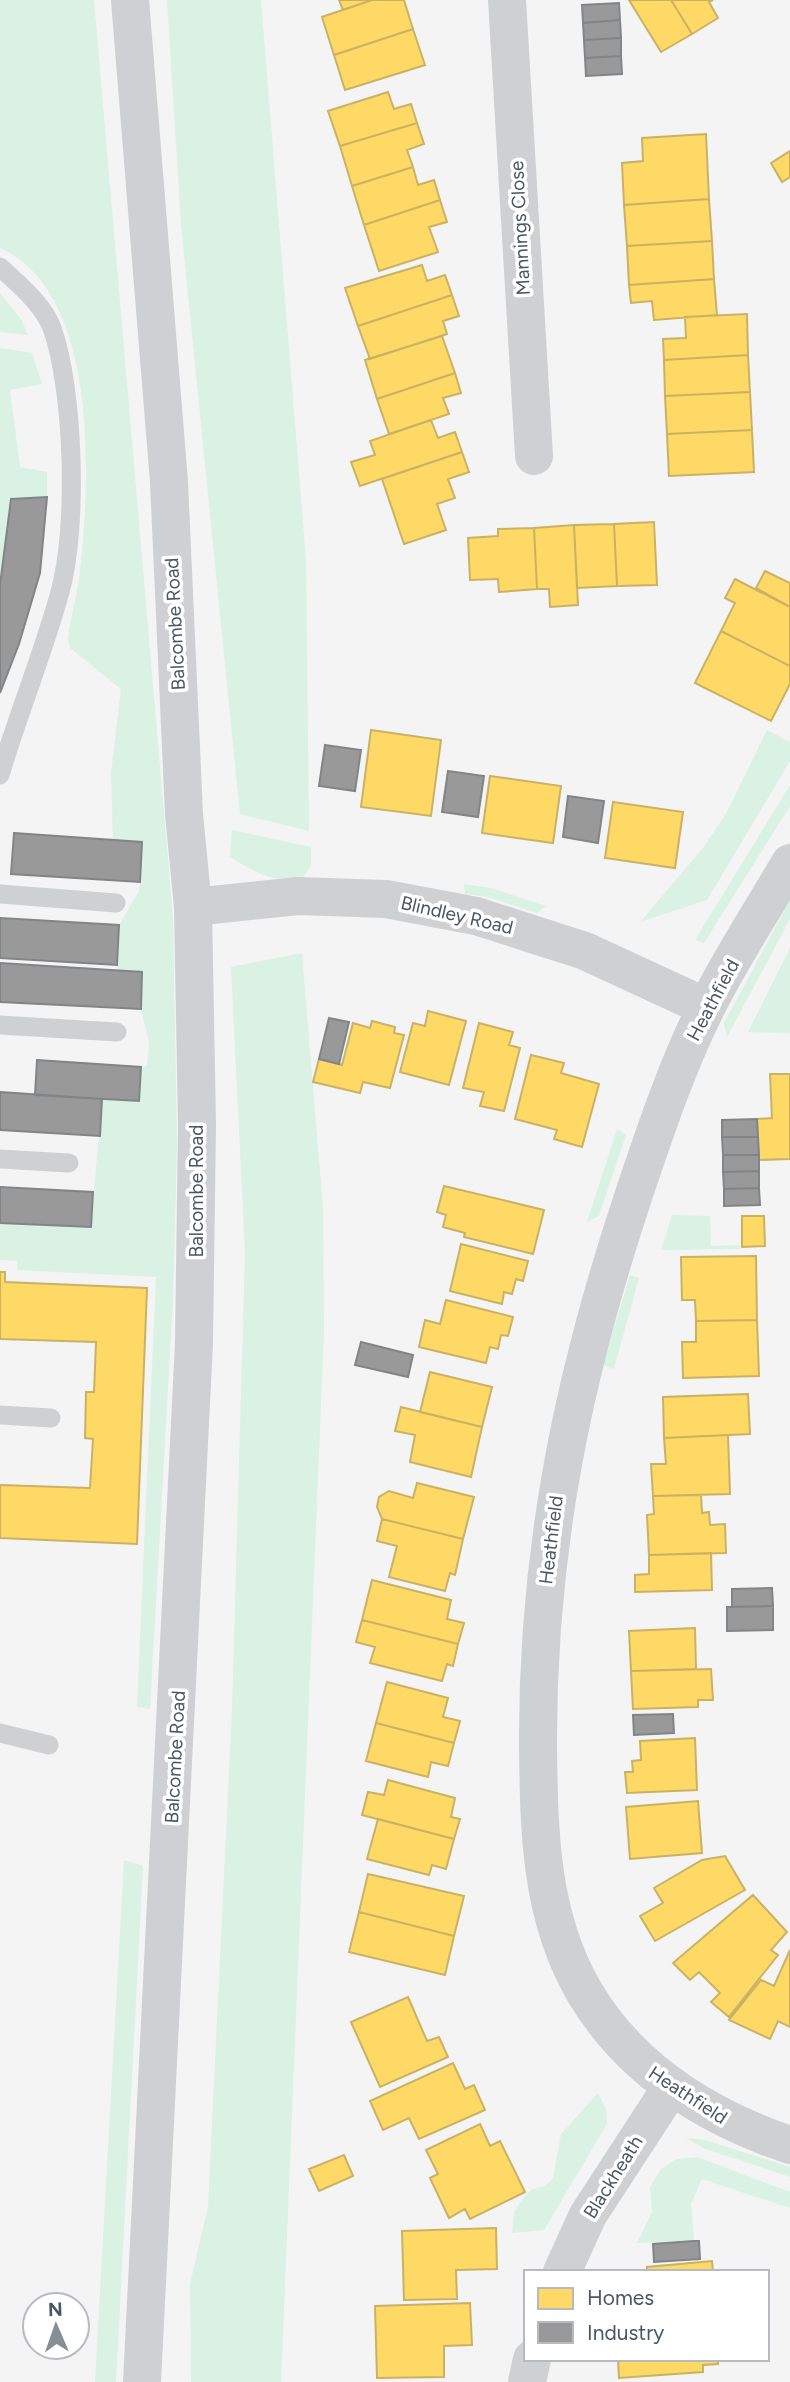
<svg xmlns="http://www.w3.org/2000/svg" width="790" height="2382" font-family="Figtree,sans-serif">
  <rect width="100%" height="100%" fill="#f4f4f4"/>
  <path fill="#d9f2e3" d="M0,0H94L173,917L177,1146L173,1299L150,1709L137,1707L156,1277L17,1270V1261L0,1260V1223L91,1227L102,1099L139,1101L141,1067L147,1066L149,1042L141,1009L142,972L118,970L117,965L119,925L139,891L142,842L113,840L111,773L121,689L70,648L68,639C70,616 78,594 80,571C90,480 100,293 0,248Z
    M167,0H261L306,560L309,831L240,814L181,224Z
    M0,293L21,319L28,335L0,332Z
    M0,348L32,353L42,384L10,390L20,467L47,472V497L4,567L0,585Z
    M767,730L790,742V761L707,900L640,922L703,848L727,812Z
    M790,785V806L704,943L695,940Z
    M232,830L311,847V866L302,879C270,881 258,874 230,857Z
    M464,884L491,888L546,906L537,913L488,897L465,894Z
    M790,900V919L727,1037L724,1023Z
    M790,948V1033L748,1032Z
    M302,953L323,1208L324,1330L281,2382H191L190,2284L208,2207L232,1710L245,1252L231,967Z
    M617,1129L626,1135L599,1216L587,1222Z
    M672,1215L710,1216L711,1246L739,1245L740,1249L661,1250Z
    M630,1275L639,1278L614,1369L603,1365Z
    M124,1860L143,1866L116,2382H95Z
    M598,2093L606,2109L607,2124L544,2230L512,2233L514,2212L521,2201L531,2190L545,2186L553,2178L561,2134Z
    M686,2138L706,2140L790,2167V2177L703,2148Z
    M697,2157L790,2192V2208L702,2179L691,2204L694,2241L637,2243L652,2212L650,2187L661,2169L677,2159Z"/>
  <path fill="#ffd966" stroke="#c9b264" stroke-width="2" d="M339,0H372L343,10Z
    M372,0H404L413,29L334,55L322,17Z
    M629,0H671L692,34L661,52Z
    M671,0H713L709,2L718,18L692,34Z
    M413,29L425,65L345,90L334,55Z
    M388,92L394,109L411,104L417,123L340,146L328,111Z
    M417,123L424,144L407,150L413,167L352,186L340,146Z
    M706,134L709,199L624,205L622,163L643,161L642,138Z
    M790,151V177L782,182L771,163Z
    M413,167L418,185L434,180L440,200L364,225L352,186Z
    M709,199L712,241L627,246L624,205Z
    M440,200L447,222L429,227L438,252L379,271L364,225Z
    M712,241L714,279L629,285L627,246Z
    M422,265L427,281L445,275L452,295L358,326L345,288Z
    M714,279L717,315L654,320L652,301L631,303L629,285Z
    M452,295L459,316L443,321L447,334L370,359L358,326Z
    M747,314L748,355L664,360L663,339L686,338L685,317Z
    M442,336L455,373L377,399L365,360Z
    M748,355L750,392L665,396L664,360Z
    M455,373L461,393L443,398L449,414L389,434L377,399Z
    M750,392L752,430L667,434L665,396Z
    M431,420L438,438L455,432L462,452L360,486L351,462L375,455L370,441Z
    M752,430L754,472L669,476L667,434Z
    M462,452L469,472L448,479L455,498L437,504L446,530L404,544L382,479Z
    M654,522L657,585L617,586L614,524Z
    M614,524L617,586L577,588L574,525Z
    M574,525L578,605L550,607L549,589H537L534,528Z
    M534,528L537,589L499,592L498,579L470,580L468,538L498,536V529Z
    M765,571L790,583V607L756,588Z
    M735,579L790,607V666L721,631L735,603L725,598Z
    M721,631L790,666V684L771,721L695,683Z
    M371,730L441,740L431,816L361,807Z
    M490,776L561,786L553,843L482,833Z
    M613,802L683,812L675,868L605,858Z
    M428,1011L466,1021L449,1085L400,1072L413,1023L425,1026Z
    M372,1021L395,1027L394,1033L404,1035L390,1088L363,1082L360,1093L313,1082L319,1059L342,1065L353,1023L370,1028Z
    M479,1023L513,1032L509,1045L520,1048L504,1111L480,1106L484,1092L463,1088Z
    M531,1055L564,1063L561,1073L599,1084L582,1147L554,1139L557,1130L515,1119Z
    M770,1074H790V1159L758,1160L757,1119L772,1118Z
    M444,1186L544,1210L533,1254L464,1237L465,1233L443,1227L446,1215L437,1212Z
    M742,1216H764L765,1246L742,1247Z
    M461,1244L528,1261L523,1281L516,1279L512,1294L504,1292L502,1304L450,1291Z
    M756,1256L757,1320L696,1321L695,1300H682L681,1257Z
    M0,1272H5V1282L147,1288L137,1544L0,1538V1485L90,1488L93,1439L85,1438L86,1392H94L96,1342L0,1339Z
    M446,1300L513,1317L508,1336L501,1335L498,1349L490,1347L486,1363L419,1347L425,1320L440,1324Z
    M757,1320L759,1376L683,1378L682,1342H696V1321Z
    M430,1372L492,1387L482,1427L420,1412Z
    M748,1394L750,1434L664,1438L663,1397Z
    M401,1407L482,1427L471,1477L410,1462L415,1435L395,1431Z
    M728,1435L730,1494L653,1496L651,1464H666L664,1438Z
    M417,1483L474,1497L463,1539L382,1519L377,1507L379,1497L389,1491L413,1498Z
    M701,1495L702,1513L709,1512L710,1525L725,1524L726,1553L649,1555L647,1515L654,1514L653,1496Z
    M382,1519L463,1539L455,1575L450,1573L445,1591L389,1577L397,1546L377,1541Z
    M711,1553L712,1590L635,1592V1575L649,1574V1555Z
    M372,1580L451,1600L447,1619L464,1623L458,1644L362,1620Z
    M362,1620L458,1644L453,1666L447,1664L442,1681L370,1663L375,1647L356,1642Z
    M695,1628L696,1669L631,1671L629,1631Z
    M711,1669L713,1700H698V1707L633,1709L631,1671Z
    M387,1682L448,1698L443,1717L460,1721L454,1743L376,1723Z
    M376,1723L454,1743L448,1766L431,1762L428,1777L366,1761Z
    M695,1738L697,1790L627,1793L625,1772H633L632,1761L641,1760L640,1741Z
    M388,1780L455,1798L451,1817L460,1819L454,1839L362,1815L368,1792L384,1795Z
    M698,1801L702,1853L630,1859L626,1807Z
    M378,1819L454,1839L446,1869L432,1865L429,1875L367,1859Z
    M725,1856L745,1890L655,1941L640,1916L663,1903L654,1888L702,1860Z
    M368,1874L464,1896L454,1936L359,1912Z
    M753,1895L787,1932L771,1950L778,1955L729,2017L711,2002L720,1993L699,1972L690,1980L673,1963Z
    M359,1912L454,1936L445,1975L349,1952Z
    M790,1950V2027L778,2021L770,2039L729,2020L761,1980L774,1986Z
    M408,1997L427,2041L439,2037L448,2057L380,2087L351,2022Z
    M453,2063L465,2089L474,2085L485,2110L419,2139L409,2118L383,2130L370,2101Z
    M480,2124L490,2146L500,2141L525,2192L470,2219L465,2209L449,2218L430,2178L438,2174L426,2150Z
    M344,2155L353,2176L319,2191L309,2169Z
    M496,2228L497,2269L456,2270L457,2299L404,2300L402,2231Z
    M712,2261L713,2272H647V2267Z
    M470,2303L472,2345L444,2346V2377L377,2378L375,2306Z
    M618,2359H718V2364L703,2365V2372L619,2378Z"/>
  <path fill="#999" stroke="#818588" stroke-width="2" d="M619,3L620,20L583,23L582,5Z
    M620,20L621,38L584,40L583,23Z
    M621,38V56L585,58L584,40Z
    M621,56L622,74L586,76L585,58Z
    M47,497L40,573L19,644L0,693V585L11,499Z
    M325,745L361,750L355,791L319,786Z
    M448,771L484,776L478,817L442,812Z
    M568,796L604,801L598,843L563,837Z
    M14,833L142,842L140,882L11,874Z
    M0,918L119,925L117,965L0,958Z
    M0,963L142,972L141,1009L0,1002Z
    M329,1018L349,1022L339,1064L319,1059Z
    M37,1060L141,1067L139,1101L35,1095Z
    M0,1092L102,1099L100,1136L0,1130Z
    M757,1119L758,1137H722V1120Z
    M722,1137H758L759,1155H723Z
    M723,1155H759V1171L723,1172Z
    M759,1171V1188L724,1189L723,1172Z
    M0,1187L93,1192L91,1227L0,1223Z
    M759,1188L760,1205L724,1206V1189Z
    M361,1342L413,1355L408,1377L355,1365Z
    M772,1588L773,1606L732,1607V1589Z
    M773,1606V1630L727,1631V1607Z
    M673,1714L674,1733L634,1735L633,1715Z
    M694,2241H699L700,2259L654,2262L653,2244Z"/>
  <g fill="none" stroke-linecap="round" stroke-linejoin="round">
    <path stroke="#ced0d2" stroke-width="19" d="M0,267C18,284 43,304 52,328C74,390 78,528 60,592C43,654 18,714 0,775
      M0,894L116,903
      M0,1025L117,1032
      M0,1159L69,1163
      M0,1415L51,1418
      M0,1733L49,1745"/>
    <path stroke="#ced0d2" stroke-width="38" d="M507,0L534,456
      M790,863C762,911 731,958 706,1008C677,1066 656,1129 635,1191C573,1376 537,1550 538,1746C539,1832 540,1917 585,1993C631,2070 707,2117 790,2145
      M193,907L298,896L386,899L476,916L585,951L706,1007
      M562,2272L588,2215L672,2086
      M527,2382L532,2359"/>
    <path stroke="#ced0d4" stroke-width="38" d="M130,0L169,482L184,814L193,907L197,1125L194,1343L142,2382"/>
  </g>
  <g text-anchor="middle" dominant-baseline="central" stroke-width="7" stroke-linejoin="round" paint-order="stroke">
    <g font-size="19" fill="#4a5661" stroke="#fff">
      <text transform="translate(520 228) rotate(-93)">Mannings Close</text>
      <text transform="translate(175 624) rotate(-93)">Balcombe Road</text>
      <text transform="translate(457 915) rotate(13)">Blindley Road</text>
      <text transform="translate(713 1000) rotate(-62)">Heathfield</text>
      <text transform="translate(196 1191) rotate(-90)">Balcombe Road</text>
      <text transform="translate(551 1540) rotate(-83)">Heathfield</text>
      <text transform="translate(175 1757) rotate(-87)">Balcombe Road</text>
      <text transform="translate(688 2095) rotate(33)">Heathfield</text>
      <text transform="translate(613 2177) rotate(-58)">Blackheath</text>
    </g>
  </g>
  <rect x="524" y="2270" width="245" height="91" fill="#ffffff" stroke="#b7bbc0" stroke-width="2"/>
  <rect x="538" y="2288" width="35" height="21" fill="#ffd966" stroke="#b7bbc0" stroke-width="2"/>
  <text x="587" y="2305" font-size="21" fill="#4a5661">Homes</text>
  <rect x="538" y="2322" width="35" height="21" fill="#999999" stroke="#b7bbc0" stroke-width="2"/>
  <text x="587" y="2340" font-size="21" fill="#4a5661">Industry</text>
  <g transform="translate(56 2326) rotate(358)"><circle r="33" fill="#ffffff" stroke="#b7bbc0" stroke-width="2"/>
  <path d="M0-5L12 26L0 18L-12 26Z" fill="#868d94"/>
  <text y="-10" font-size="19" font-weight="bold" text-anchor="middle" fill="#4a5661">N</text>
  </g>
</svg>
